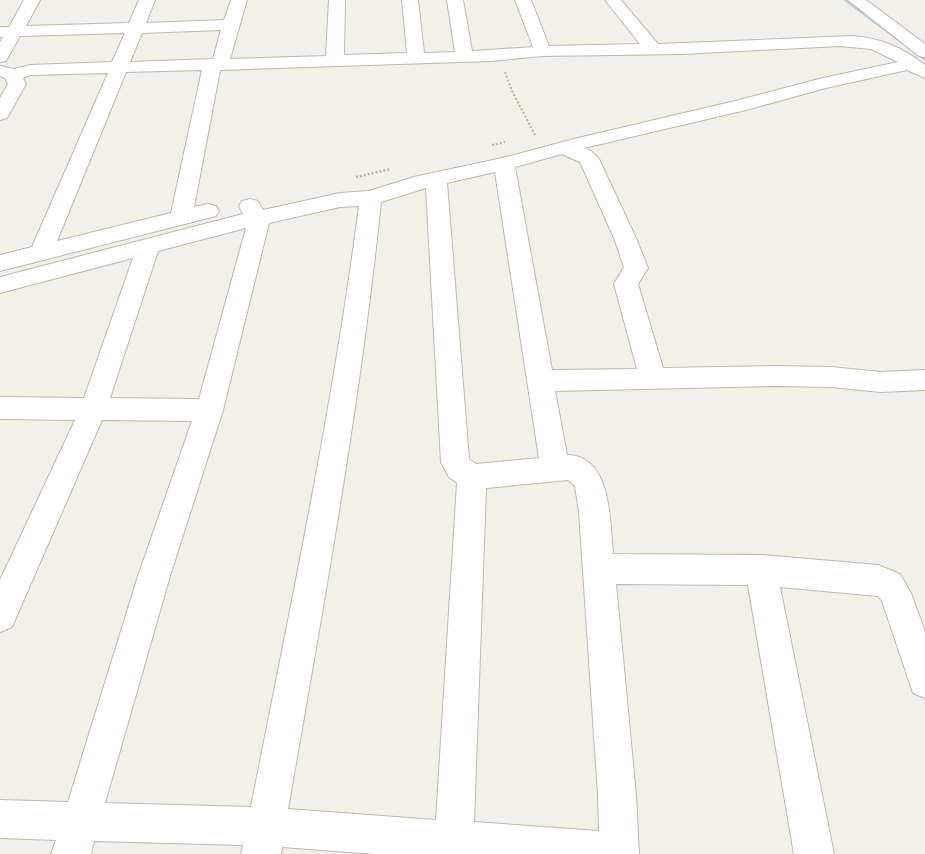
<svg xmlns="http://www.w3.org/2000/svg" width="925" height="854" font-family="Cabin,sans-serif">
  <rect width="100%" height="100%" fill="#f3f0ea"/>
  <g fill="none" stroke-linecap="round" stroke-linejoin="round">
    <path fill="#aecee8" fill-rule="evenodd" d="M843,0H848L925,58V61Z"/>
    <g stroke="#bdb8ad" stroke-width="2">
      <path id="minor" d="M24,0H40L26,26L129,23L139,0H155L146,23L224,20L231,0H247L230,59L326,56L329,0H345L344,55L407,53L402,0H418L424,53L455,52L447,0H463L472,51L533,47L515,0H531L549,46L640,44L605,0H621L658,44L852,36C880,38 902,47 925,65V78L907,70L826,88L746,110L584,148L591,151L599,159L636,238L648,268L638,284L663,368L776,366L831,367L881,372L925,370V390L881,392L831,387L776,386L555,391L567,455C612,455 610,523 613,554L761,555L878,565L900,574L911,593L925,632V698L913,693L882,601L878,596L780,587L834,854H794L748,585L616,584L636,795L639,854H375L282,847L281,854H241L243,845L94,841L91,854H51L56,840L0,838V800L68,802L138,576L192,421L102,420L12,627L0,632V580L75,420L0,419V397L84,398L133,258L0,293V277L243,214L239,206L242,201L250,199L258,201L263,210L340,193L369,191L414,177L502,158L578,138L735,101L823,78L898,62L871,49L840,46L682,54L543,56L491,61L220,70L194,207L208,204L216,206L219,211L216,216L0,271V255L32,247L108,73L31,75L23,78L26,84L7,118L0,120V98L8,84L5,78L0,76V66L14,69L30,65L112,62L125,33L20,36L6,61L0,62V42L3,37H0V27H9ZM221,30L213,59L130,62L142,33ZM202,70L171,213L57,241L126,72ZM562,154L580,162L614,238L624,267L614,284L637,369L552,370L515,167ZM495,172L539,458L476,464L469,459L447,183ZM426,188L441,462L449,477L457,483L436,820L288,809C323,608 360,406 381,202ZM359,206C333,408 290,608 251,807L105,803L170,576L223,410L269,223L340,207ZM246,228L199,399L110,398L158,251ZM568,480L575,486L579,512L598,795L599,831L474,822L486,488Z
        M848,0H866L925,44V57L919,56Z"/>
    </g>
    <path stroke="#bdb4a0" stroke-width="2" stroke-dasharray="2 2" stroke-linecap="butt" d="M505,72L512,91L535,135
      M492,145L505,142"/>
    <path stroke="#bdb4a0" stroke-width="2.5" stroke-dasharray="2 2" stroke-linecap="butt" d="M356,177L391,169"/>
    <use href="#minor" fill="#fff" fill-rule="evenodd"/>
  </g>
</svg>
